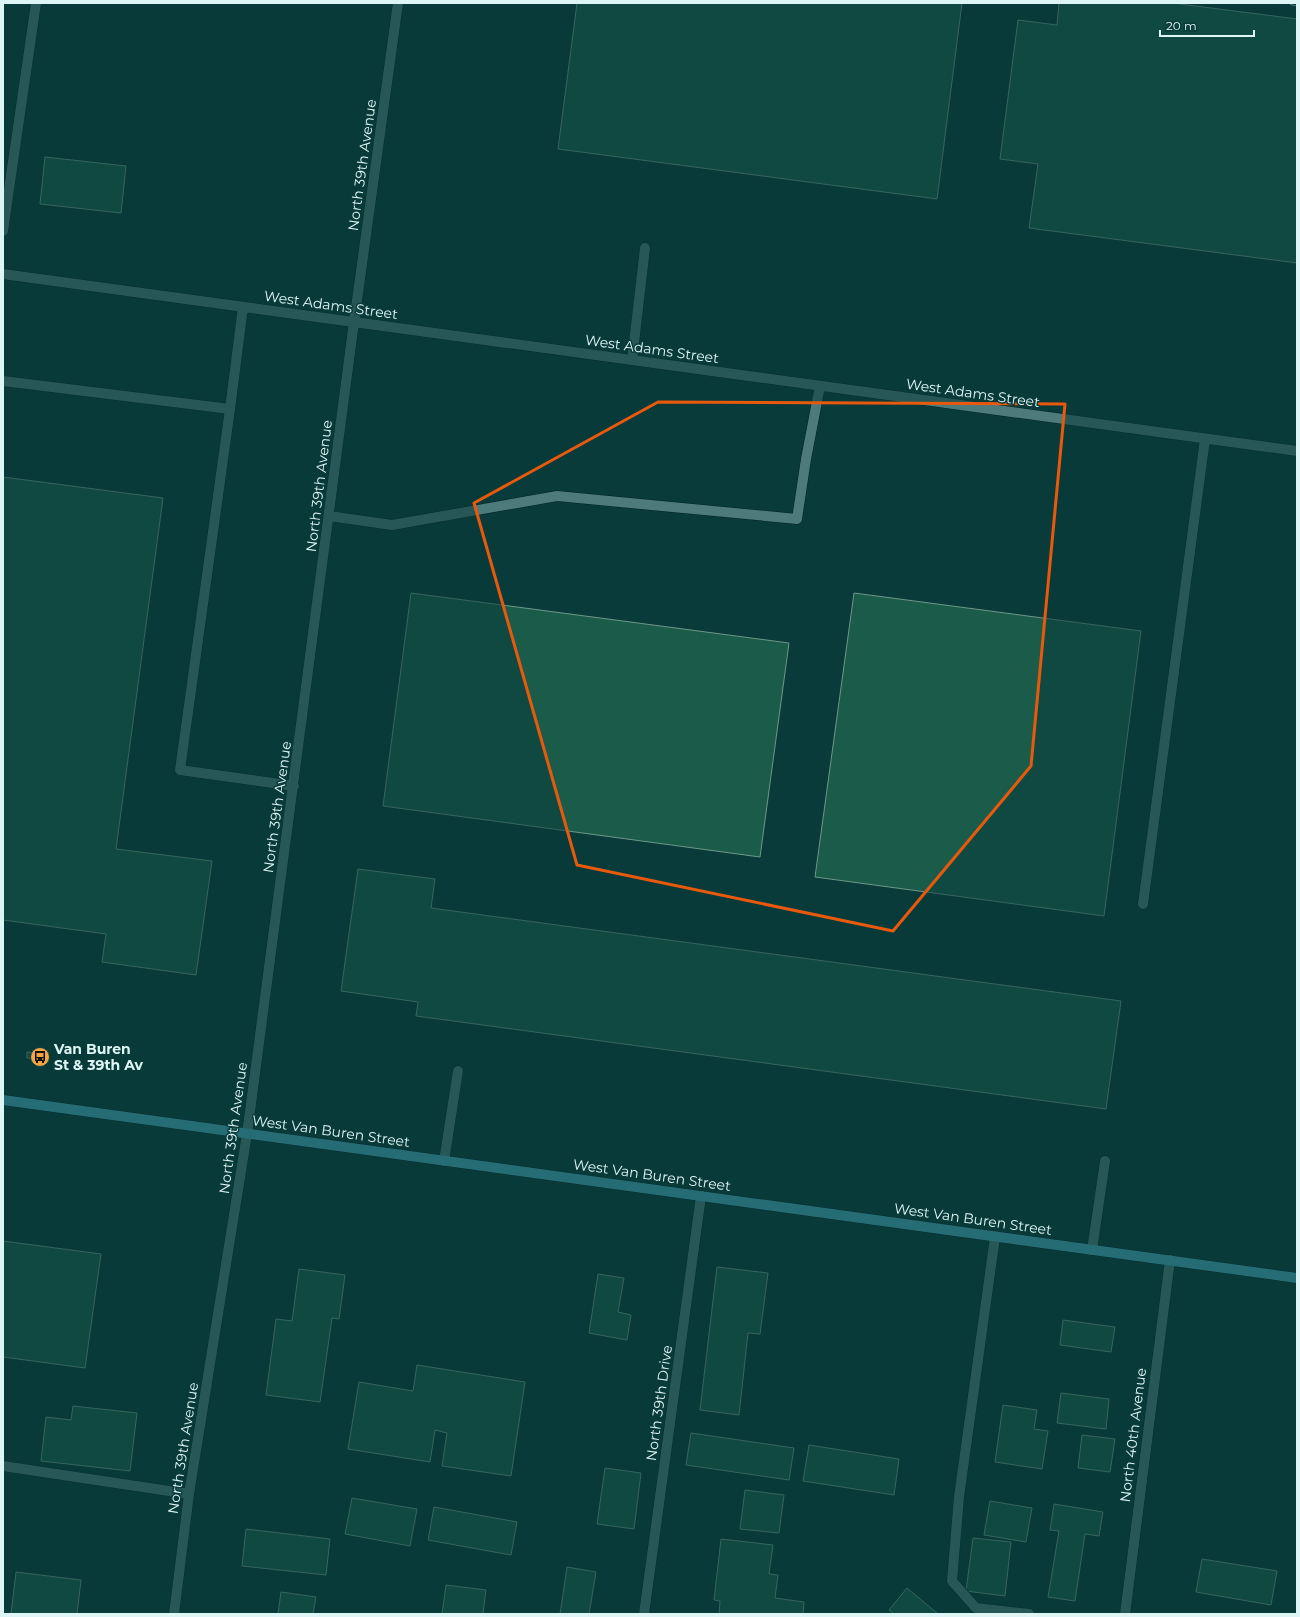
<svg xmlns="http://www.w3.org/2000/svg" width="1300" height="1617" font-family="Montserrat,sans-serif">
  <rect width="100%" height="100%" fill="#0a3b3b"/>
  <path fill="#1a5c49" stroke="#6f9788" d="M577,3H962L937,199L558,149Z
    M1059,3H1172L1297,19V263L1029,228L1038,164L1000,159L1018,20L1057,25Z
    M45,157L126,166L121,213L40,204Z
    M3,477L163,498L116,849L212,861L196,975L102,962L106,934L3,920Z
    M411,593L789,643L760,857L383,806Z
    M854,593L1141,631L1104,916L815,877Z
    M358,869L435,879L431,908L1121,1001L1106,1109L416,1016L418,1002L341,991Z
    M27,1052L45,1054L44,1060L27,1058Z
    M3,1241L101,1254L85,1368L3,1357Z
    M717,1267L768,1273L760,1334L748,1333L739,1415L700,1410Z
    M299,1269L345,1275L339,1319L332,1318L320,1402L266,1395L276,1319L292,1321Z
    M598,1274L624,1278L618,1312L631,1315L627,1340L589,1333Z
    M1063,1320L1115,1327L1111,1352L1060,1345Z
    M417,1365L525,1382L511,1476L442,1466L447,1433L435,1430L430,1462L348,1449L359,1382L413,1391Z
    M1061,1393L1109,1399L1106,1429L1057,1423Z
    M1003,1405L1037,1410L1034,1429L1048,1431L1042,1469L995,1462Z
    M73,1406L137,1413L130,1471L41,1461L46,1417L71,1420Z
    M691,1433L794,1448L789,1480L686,1465Z
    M1082,1435L1115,1439L1110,1472L1078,1468Z
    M809,1445L899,1459L894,1495L803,1481Z
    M605,1468L641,1473L634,1529L597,1524Z
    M745,1490L784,1495L779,1533L740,1529Z
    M352,1498L417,1509L410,1546L345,1534Z
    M990,1501L1032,1508L1026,1542L984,1535Z
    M1054,1504L1103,1512L1099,1536L1085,1534L1075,1601L1048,1597L1059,1531L1050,1530Z
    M434,1507L517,1522L511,1555L428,1540Z
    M246,1529L330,1539L326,1575L242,1566Z
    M973,1538L1011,1542L1005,1596L966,1591Z
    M721,1539L773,1545L769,1574L778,1575L775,1598L804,1602L803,1614H719L720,1601L714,1600Z
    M1202,1559L1277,1571L1271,1605L1196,1592Z
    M567,1567L596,1572L589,1614H560Z
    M16,1572L81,1580L77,1614H11Z
    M446,1585L486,1590L483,1614H442Z
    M907,1588L938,1614H894L889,1610Z
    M281,1592L316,1597L313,1614H278Z"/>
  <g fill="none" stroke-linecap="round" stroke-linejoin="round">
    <g stroke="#002020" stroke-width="11">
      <path id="minor" d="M3,231L36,3
        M3,274L1297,451
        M632,360L645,248
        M3,381L230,409L243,307
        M230,409L180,770L294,786
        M329,516L392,525L557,496L797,519L806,459L820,386
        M1143,904L1205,439
        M444,1161L458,1071
        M995,1237L959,1497L952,1581L976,1608L1029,1614
        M1092,1250L1105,1161
        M3,1466L189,1494
        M174,1614L189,1494L247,1134L354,322L398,3
        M644,1614L701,1196
        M1125,1614L1170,1260"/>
    </g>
    <g stroke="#002020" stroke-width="11">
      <path id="major" d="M3,1100L1297,1278"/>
    </g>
    <use href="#minor" stroke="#4d7a7a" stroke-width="10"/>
    <use href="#major" stroke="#47a8bd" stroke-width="10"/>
    <g stroke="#bcd7d7" stroke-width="4.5">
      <path id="rail" d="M1292,3L1297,4"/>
    </g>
    <use href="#rail" stroke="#0a3b3b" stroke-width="3" stroke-dasharray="9" stroke-linecap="butt"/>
  </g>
  <path d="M0 0H1300V1617H0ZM658,402L1065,404L1031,766L893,931L577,865L474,503Z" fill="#0a3b3b" fill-opacity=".55" fill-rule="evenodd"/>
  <path fill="none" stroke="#e8590c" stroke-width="3" stroke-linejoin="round" d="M658,402L1065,404L1031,766L893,931L577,865L474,503Z"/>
  <defs>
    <g id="bus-disc" transform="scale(1)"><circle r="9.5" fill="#f3a443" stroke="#0a3b3b"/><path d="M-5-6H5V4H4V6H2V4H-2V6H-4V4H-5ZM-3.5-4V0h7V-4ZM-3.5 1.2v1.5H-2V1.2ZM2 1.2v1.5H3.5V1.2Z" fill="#111"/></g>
  </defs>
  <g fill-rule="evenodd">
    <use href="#bus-disc" x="40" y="1057"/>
  </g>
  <g text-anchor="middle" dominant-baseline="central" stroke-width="3" stroke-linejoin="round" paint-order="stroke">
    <g font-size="14" fill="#def5f5" stroke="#0a3b3b">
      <text transform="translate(362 165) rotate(-82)">North 39th Avenue</text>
      <text transform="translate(331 305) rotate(8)">West Adams Street</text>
      <text transform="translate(652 349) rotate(8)">West Adams Street</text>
      <text transform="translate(973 393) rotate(8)">West Adams Street</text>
      <text transform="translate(319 486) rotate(-83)">North 39th Avenue</text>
      <text transform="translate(277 807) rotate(-82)">North 39th Avenue</text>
      <text transform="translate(233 1128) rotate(-82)">North 39th Avenue</text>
      <text transform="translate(331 1131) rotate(8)">West Van Buren Street</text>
      <text transform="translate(652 1175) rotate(8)">West Van Buren Street</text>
      <text transform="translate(973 1219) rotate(8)">West Van Buren Street</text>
      <text transform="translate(659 1403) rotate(-82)">North 39th Drive</text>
      <text transform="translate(1133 1435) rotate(-83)">North 40th Avenue</text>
      <text transform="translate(183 1448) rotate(-81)">North 39th Avenue</text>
    </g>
    <g font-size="14" font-weight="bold" fill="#def5f5" stroke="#0a3b3b" text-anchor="start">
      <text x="54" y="1049">Van Buren<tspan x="54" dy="16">St &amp; 39th Av</tspan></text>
    </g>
  </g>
  <rect width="1300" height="1617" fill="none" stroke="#def5f5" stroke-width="8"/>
  <path d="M1160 30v6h94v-6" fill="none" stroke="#def5f5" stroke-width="2"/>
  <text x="1166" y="30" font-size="12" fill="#def5f5" stroke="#0a3b3b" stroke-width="3" paint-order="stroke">20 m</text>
</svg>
